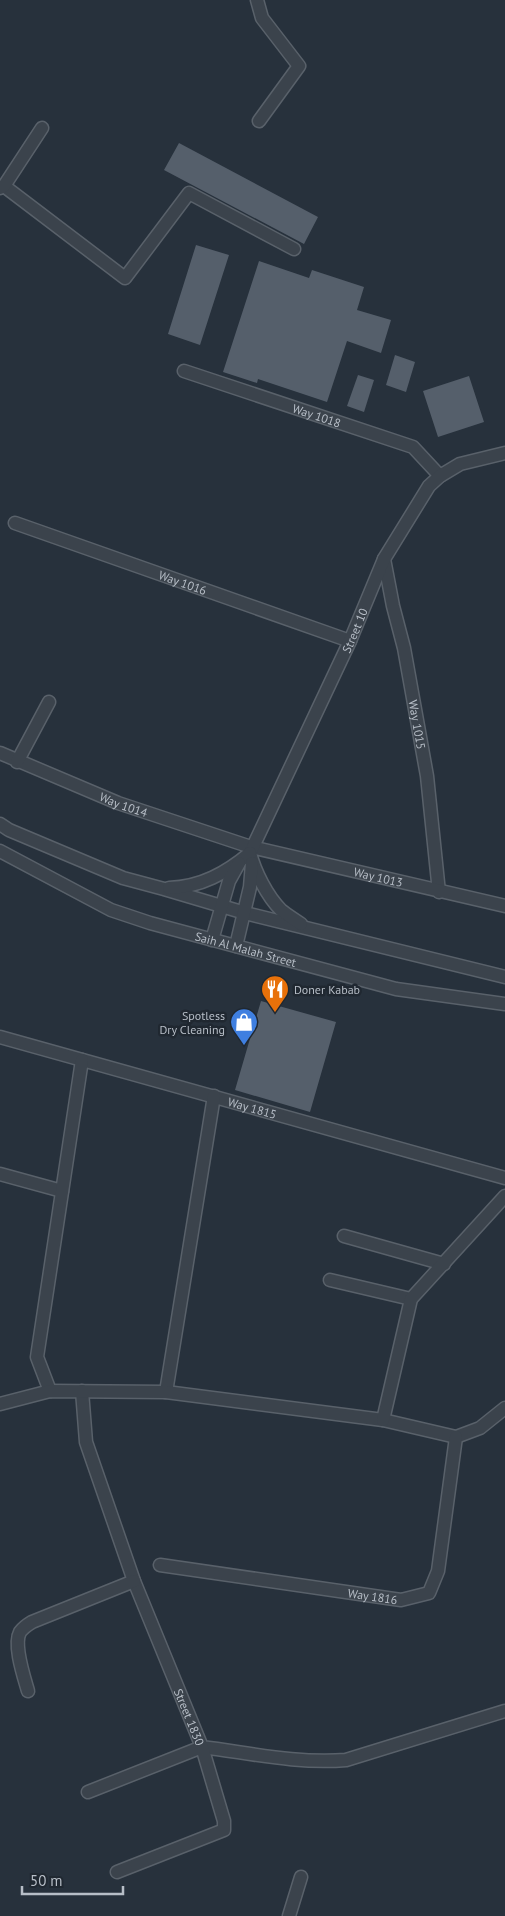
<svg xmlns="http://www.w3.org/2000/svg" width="505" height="1916" font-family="'PT Sans',sans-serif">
  <rect width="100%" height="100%" fill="#27313c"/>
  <path fill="#555f6b" d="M179,143L318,217L304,244L164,170Z
    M196,245L229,255L200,345L168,334Z
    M259,261L309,278L312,270L364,287L357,310L391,320L381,353L347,341L327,402L258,379L257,383L223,372Z
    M395,355L415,362L406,392L386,385Z
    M358,375L374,380L364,412L347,406Z
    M469,376L484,422L438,437L423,391Z
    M261,1001L336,1022L310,1112L235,1090Z"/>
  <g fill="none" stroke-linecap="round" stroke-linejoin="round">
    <g stroke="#59616a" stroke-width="15">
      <g id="minor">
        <path d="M257,0L262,18L299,66L259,121"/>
        <path d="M4,186L125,278L189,193L294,249"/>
        <path d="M0,188L4,186L42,128"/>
        <path id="s1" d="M184,371L413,447L440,476"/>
        <path id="s2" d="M15,523L350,641"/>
        <path id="s3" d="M384,559L393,606L404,648L427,776L439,892"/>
        <path id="s4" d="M0,753L118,803L251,847L505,906"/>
        <path d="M17,762L49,702"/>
        <path d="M0,824L9,830L123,878L164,889L245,913L505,977"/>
        <path id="s5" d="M0,851L111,910L150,923L396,989L505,1004"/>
        <path id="s6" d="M250,853L350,641L384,559L429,486L440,476L460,464L505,453"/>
        <path d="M250,853C255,872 267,896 281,910C287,915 294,919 301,924"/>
        <path d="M169,888C201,887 226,873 250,853"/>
        <path d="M212,940L229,881L239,863"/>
        <path d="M236,946L250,887L252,863"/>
        <path id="s7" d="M0,1037L505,1178"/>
        <path d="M0,1174L62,1191"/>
        <path d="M344,1236L444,1264"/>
        <path d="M330,1280L411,1299"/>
        <path d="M50,1391L37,1357L82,1060"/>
        <path id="s8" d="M82,1391L86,1442L134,1581L202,1747C250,1753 297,1764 346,1760L505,1711"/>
        <path d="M166,1392L214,1096"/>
        <path d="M0,1404L50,1391L166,1392L383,1420L456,1437L480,1428L505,1408"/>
        <path d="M383,1420L411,1299L505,1196"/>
        <path id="s9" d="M160,1565L401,1600L429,1593L438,1571L456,1437"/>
        <path d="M28,1691C24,1677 13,1645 20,1632C23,1628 27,1625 32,1622L134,1581"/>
        <path d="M88,1792L202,1747L224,1821V1830L117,1872"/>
        <path d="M289,1916L301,1877"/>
      </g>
    </g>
    <use href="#minor" stroke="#3b434c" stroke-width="12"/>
  </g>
  <defs>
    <g id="restaurant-pin" transform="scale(1.4375)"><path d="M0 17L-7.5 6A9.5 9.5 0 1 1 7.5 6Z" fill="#e8710a" stroke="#202831"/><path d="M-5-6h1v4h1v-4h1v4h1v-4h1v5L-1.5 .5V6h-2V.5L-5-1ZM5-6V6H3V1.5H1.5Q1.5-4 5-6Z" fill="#fff"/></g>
    <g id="shop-pin" transform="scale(1.4375)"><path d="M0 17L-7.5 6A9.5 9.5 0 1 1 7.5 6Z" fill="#3f7fe0" stroke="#202831"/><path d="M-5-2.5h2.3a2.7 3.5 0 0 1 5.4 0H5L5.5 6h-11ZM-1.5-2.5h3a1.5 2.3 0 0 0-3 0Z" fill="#fff"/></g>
  </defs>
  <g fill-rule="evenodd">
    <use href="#restaurant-pin" x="275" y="989"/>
    <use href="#shop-pin" x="244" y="1022"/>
  </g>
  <g text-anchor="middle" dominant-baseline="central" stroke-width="5" stroke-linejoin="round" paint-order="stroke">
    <g font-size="12" fill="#b7bec7" stroke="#202831">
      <text stroke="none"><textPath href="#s1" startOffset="140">Way 1018</textPath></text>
      <text stroke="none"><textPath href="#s2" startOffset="178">Way 1016</textPath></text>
      <text stroke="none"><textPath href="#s6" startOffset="246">Street 10</textPath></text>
      <text stroke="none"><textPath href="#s3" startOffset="169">Way 1015</textPath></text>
      <text stroke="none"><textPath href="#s4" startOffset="134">Way 1014</textPath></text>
      <text stroke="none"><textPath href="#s4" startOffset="399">Way 1013</textPath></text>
      <text stroke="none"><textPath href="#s5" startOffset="266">Saih Al Malah Street</textPath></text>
      <text stroke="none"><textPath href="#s7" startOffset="262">Way 1815</textPath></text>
      <text stroke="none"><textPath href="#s9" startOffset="215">Way 1816</textPath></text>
      <text stroke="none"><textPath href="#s8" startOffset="345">Street 1830</textPath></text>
    </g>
    <g font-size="12" fill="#b7bec7" stroke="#202831" text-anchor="start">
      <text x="294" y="989">Doner Kabab</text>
      <text x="225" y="1015" text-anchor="end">Spotless<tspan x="225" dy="14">Dry Cleaning</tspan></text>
    </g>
  </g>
  <path d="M22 1886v8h101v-8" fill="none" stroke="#b7bec7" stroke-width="2.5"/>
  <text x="30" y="1886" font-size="15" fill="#b7bec7" stroke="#202831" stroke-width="4" paint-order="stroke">50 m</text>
</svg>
